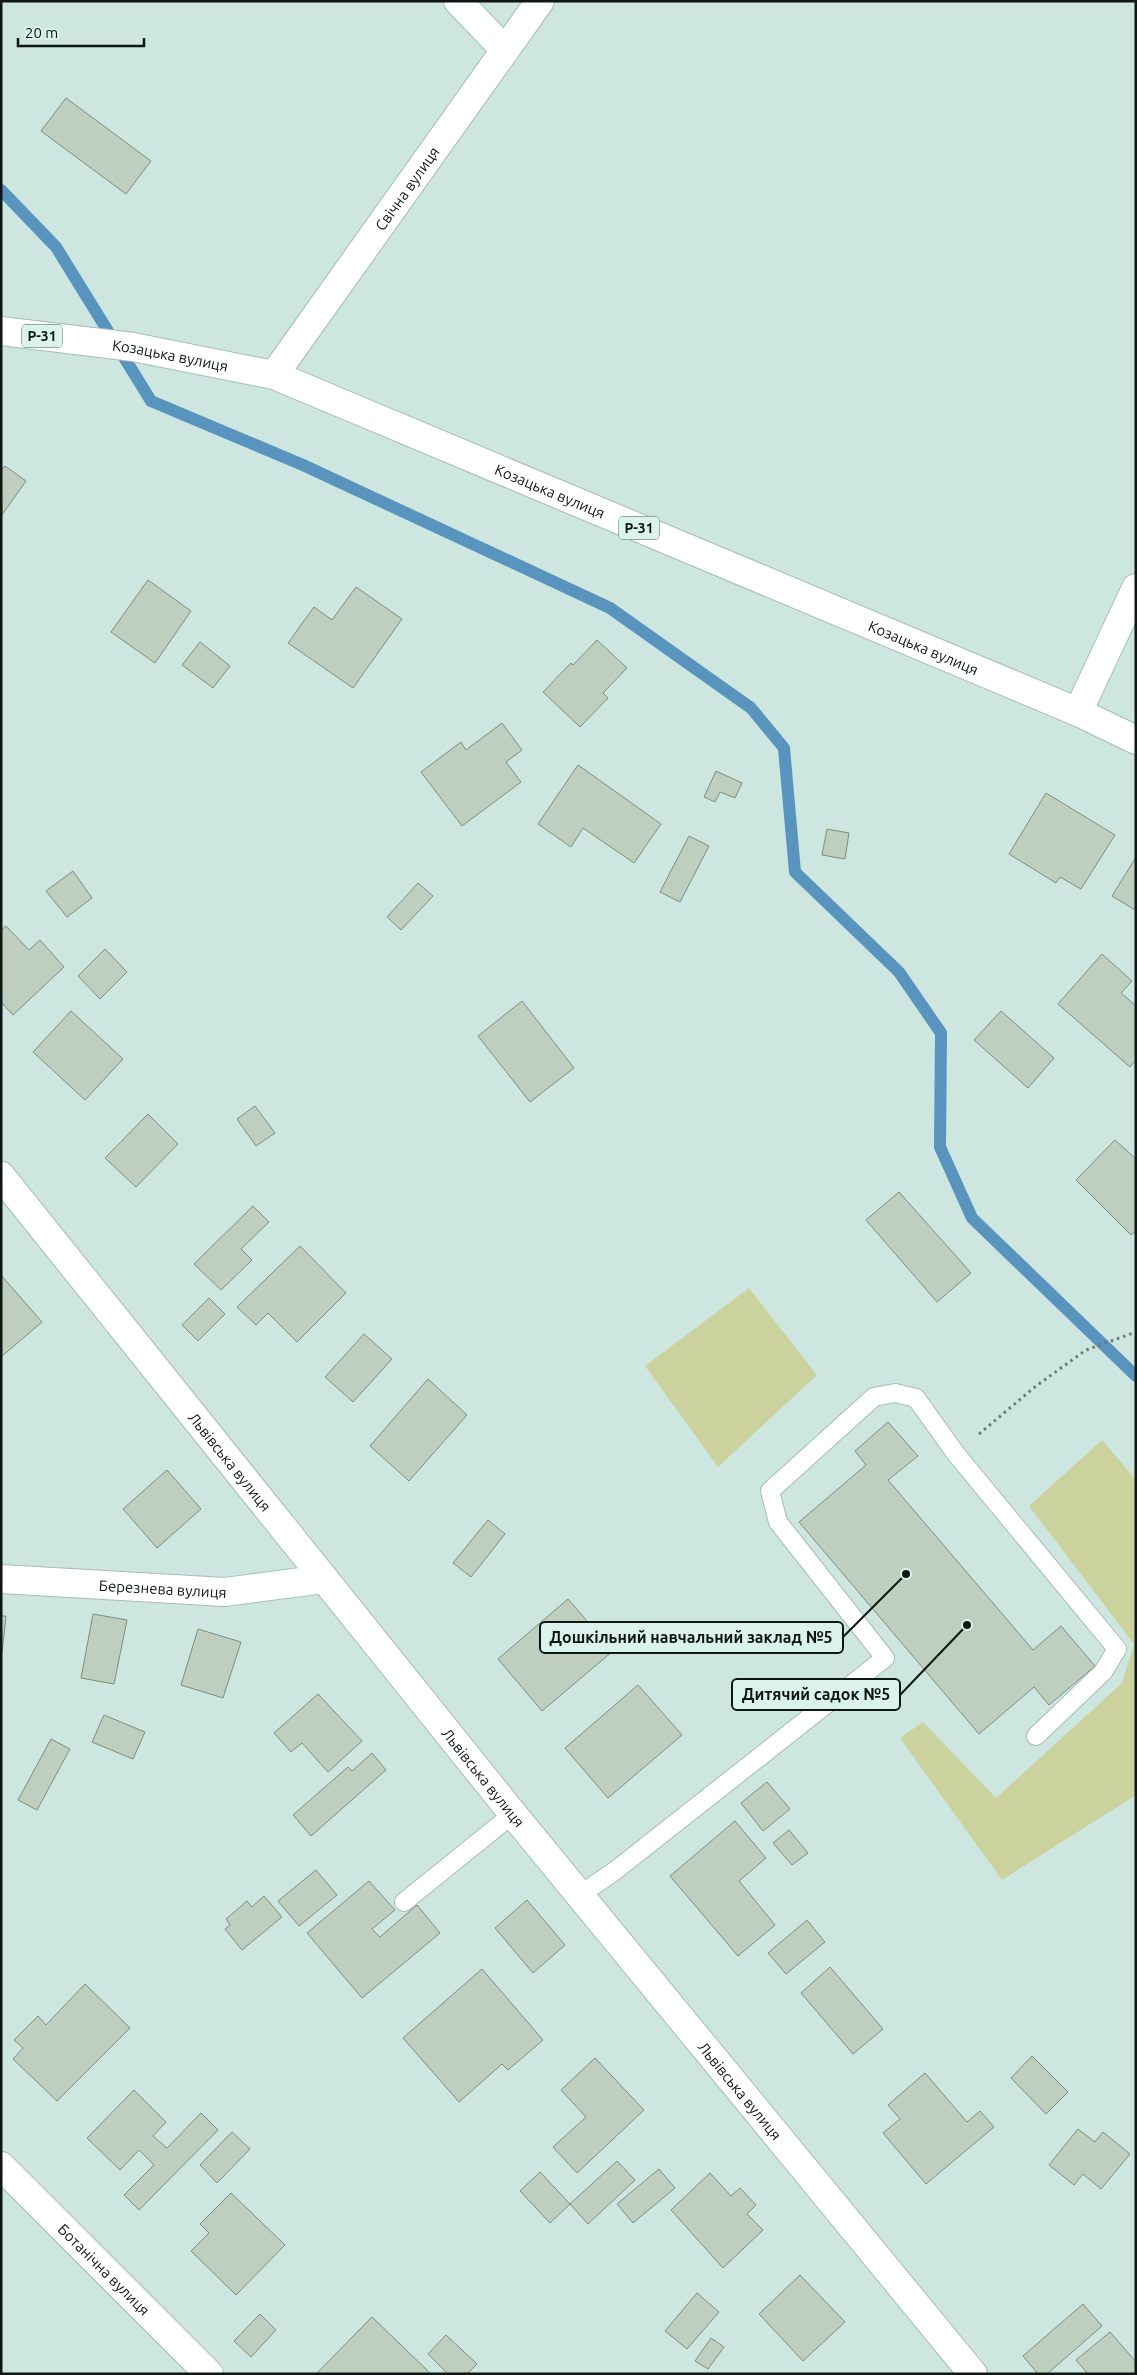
<svg xmlns="http://www.w3.org/2000/svg" width="1137" height="2375" font-family="Ubuntu,sans-serif">
  <rect width="100%" height="100%" fill="#cde6df"/>
  <path fill="#ccd29e" d="M749,1288L817,1375L718,1467L645,1366Z
    M1102,1440L1136,1480V1795L1002,1880L900,1738L923,1722L996,1798L1122,1683L1134,1644L1029,1506Z"/>
  <g fill="none" stroke-linecap="round" stroke-linejoin="round">
    <path stroke="#5894bd" stroke-width="12" d="M1,190L56,247L151,401L303,465L610,608L751,708L784,748L795,872L899,972L941,1033L940,1147L972,1218L1136,1376"/>
  </g>
  <path fill="#bfcfbf" stroke="#7e8d7e" d="M66,98L151,161L126,194L41,131Z
    M5,466L26,481L2,515L1,471Z
    M148,580L191,611L155,663L111,632Z
    M356,587L402,619L353,688L288,643L314,607L332,620Z
    M597,640L627,668L603,693L608,698L580,727L543,692L571,663L573,665Z
    M200,642L230,666L213,688L182,665Z
    M502,723L522,750L506,762L521,782L462,826L421,772L461,742L466,750Z
    M578,765L661,824L634,863L583,828L571,847L538,824Z
    M716,771L742,783L735,798L720,792L715,802L704,797Z
    M1046,793L1115,835L1081,889L1060,877L1056,883L1009,854Z
    M827,829L849,833L845,859L822,855Z
    M689,836L709,846L680,902L660,892Z
    M1136,857V909L1135,910L1112,896Z
    M73,871L92,898L67,917L46,891Z
    M418,883L433,896L401,930L387,917Z
    M6,926L29,950L40,940L64,967L13,1015L1,1002V930Z
    M105,949L127,972L100,999L78,976Z
    M1102,954L1132,981L1121,993L1136,1006V1060L1130,1067L1058,1004Z
    M522,1001L574,1068L530,1102L478,1036Z
    M71,1011L123,1059L85,1100L33,1052Z
    M1001,1011L1054,1058L1028,1088L974,1040Z
    M255,1106L275,1133L256,1146L237,1119Z
    M148,1114L178,1144L136,1187L105,1158Z
    M1115,1140L1136,1159V1231L1131,1235L1076,1180Z
    M899,1192L971,1273L937,1302L866,1220Z
    M253,1206L269,1222L241,1249L252,1260L221,1290L194,1264Z
    M300,1246L346,1293L297,1342L268,1313L256,1325L237,1307Z
    M1,1275L42,1322L1,1357Z
    M209,1298L225,1314L198,1341L182,1325Z
    M364,1334L392,1359L353,1402L325,1377Z
    M428,1379L467,1415L409,1481L370,1446Z
    M888,1422L918,1456L888,1480L1033,1650L1061,1626L1095,1666L1049,1705L1034,1687L979,1734L799,1522L866,1465L855,1451Z
    M167,1470L201,1509L157,1548L123,1509Z
    M488,1520L505,1534L471,1577L453,1563Z
    M568,1599L613,1651L542,1711L498,1659Z
    M93,1614L127,1620L114,1684L81,1678Z
    M1,1616H6L2,1653H1Z
    M198,1629L241,1642L223,1698L181,1685Z
    M638,1685L682,1735L608,1798L565,1748Z
    M318,1694L362,1741L328,1772L302,1743L291,1752L274,1733Z
    M104,1715L145,1732L133,1759L92,1742Z
    M51,1739L70,1749L37,1810L18,1800Z
    M372,1753L386,1770L311,1836L293,1815L348,1767L352,1771Z
    M767,1782L790,1809L763,1831L741,1803Z
    M735,1821L766,1858L739,1881L775,1925L738,1956L670,1876Z
    M789,1830L808,1853L792,1865L773,1843Z
    M316,1870L337,1895L299,1926L278,1901Z
    M369,1881L395,1910L372,1929L380,1937L417,1905L440,1933L362,1998L307,1933Z
    M264,1896L282,1917L242,1950L225,1929L230,1925L226,1919L247,1901L252,1907Z
    M527,1900L565,1945L533,1973L495,1928Z
    M807,1920L825,1942L786,1974L768,1953Z
    M830,1967L883,2029L853,2054L801,1993Z
    M482,1969L543,2040L508,2070L502,2064L459,2102L403,2038Z
    M85,1984L130,2028L57,2101L13,2059L23,2048L14,2040L38,2016L46,2025Z
    M1032,2056L1068,2092L1046,2114L1011,2078Z
    M595,2058L644,2110L577,2173L553,2147L586,2117L561,2090Z
    M925,2073L967,2122L980,2111L994,2127L926,2184L883,2133L900,2119L888,2105Z
    M134,2090L166,2122L153,2136L167,2148L201,2113L218,2130L139,2210L124,2195L154,2165L139,2150L120,2170L87,2138Z
    M1078,2129L1095,2142L1103,2132L1130,2154L1101,2189L1083,2174L1074,2185L1049,2165Z
    M232,2132L250,2149L217,2183L200,2165Z
    M617,2161L635,2180L588,2224L570,2204Z
    M659,2169L675,2188L633,2223L617,2204Z
    M540,2172L570,2204L550,2223L520,2191Z
    M710,2173L731,2196L740,2188L756,2205L747,2214L763,2230L723,2268L671,2210Z
    M231,2193L285,2245L236,2295L191,2251L209,2233L200,2224Z
    M800,2275L845,2322L803,2361L759,2314Z
    M697,2293L719,2312L687,2349L665,2331Z
    M1083,2304L1102,2326L1047,2374H1038L1023,2356Z
    M260,2314L276,2330L251,2357L234,2341Z
    M372,2317L429,2372L428,2374H316Z
    M1110,2332L1136,2362V2374H1088L1076,2360Z
    M446,2335L477,2364L467,2374H448L428,2354Z
    M711,2338L724,2347L708,2369L695,2361Z"/>
  <g fill="none" stroke-linecap="round" stroke-linejoin="round">
    <g stroke="#a5bdb6" stroke-width="20">
      <path id="lane" d="M580,1895L616,1870L885,1658L778,1522L770,1491L874,1397L895,1393L916,1398L956,1454L1117,1649L1103,1672L1036,1736
        M404,1902L513,1814"/>
    </g>
    <g stroke="#a5bdb6" stroke-width="30">
      <g id="street">
        <path d="M458,1L505,50"/>
        <path id="s1" d="M274,375L540,1"/>
        <path d="M1078,712L1136,588"/>
        <path id="s2" d="M1,1176L513,1814L973,2374"/>
        <path id="s3" d="M1,1579L225,1592L324,1579"/>
        <path id="s4" d="M1,2166L209,2374"/>
      </g>
    </g>
    <g stroke="#a5bdb6" stroke-width="30">
      <g id="primary">
        <path id="s5" d="M1,331L133,347L274,375L1078,712L1136,740"/>
      </g>
    </g>
    <path stroke="#6a7b76" stroke-width="3" stroke-dasharray="2.5 4" stroke-linecap="butt" d="M979,1434L1036,1386L1086,1350L1136,1332"/>
    <use href="#lane" stroke="#fff" stroke-width="18"/>
    <use href="#street" stroke="#fff" stroke-width="28"/>
    <use href="#primary" stroke="#fff" stroke-width="28"/>
  </g>
  <g text-anchor="middle" dominant-baseline="central" stroke-width="5" stroke-linejoin="round" paint-order="stroke">
    <g fill="#daf3ec" stroke="#4b5955" stroke-width="1">
      <rect x="22" y="324.5" width="40" height="23" rx="4"/>
      <rect x="619" y="516.5" width="40" height="23" rx="4"/>
    </g>
    <g font-size="14" font-weight="bold" fill="#0e1714">
      <text x="42" y="336">Р-31</text>
      <text x="639" y="528">Р-31</text>
    </g>
    <g font-size="15" fill="#0e1714" stroke="#daf3ec">
      <text stroke="none"><textPath href="#s1" startOffset="229">Свічна вулиця</textPath></text>
      <text stroke="none"><textPath href="#s5" startOffset="171">Козацька вулиця</textPath></text>
      <text stroke="none"><textPath href="#s5" startOffset="576">Козацька вулиця</textPath></text>
      <text stroke="none"><textPath href="#s5" startOffset="981">Козацька вулиця</textPath></text>
      <text stroke="none"><textPath href="#s2" startOffset="366">Львівська вулиця</textPath></text>
      <text stroke="none"><textPath href="#s3" startOffset="162">Березнева вулиця</textPath></text>
      <text stroke="none"><textPath href="#s2" startOffset="771">Львівська вулиця</textPath></text>
      <text stroke="none"><textPath href="#s2" startOffset="1176">Львівська вулиця</textPath></text>
      <text stroke="none"><textPath href="#s4" startOffset="146">Ботанічна вулиця</textPath></text>
    </g>
  </g>
  <path fill="none" stroke="#0e1714" stroke-width="2" d="M906 1574L843 1637M967 1625L900 1695"/>
  <g fill="#0e1714" stroke="#daf3ec" stroke-width="2">
    <circle cx="906" cy="1574" r="5"/>
    <circle cx="967" cy="1625" r="5"/>
  </g>
  <g fill="#daf3ec" stroke="#0e1714" stroke-width="2">
    <rect x="540" y="1622" width="303" height="31" rx="5"/>
    <rect x="732" y="1679" width="168" height="31" rx="5"/>
  </g>
  <g font-size="16" text-anchor="middle" font-weight="bold" fill="#0e1714">
    <text x="691" y="1643">Дошкільний навчальний заклад №5</text>
    <text x="816" y="1700">Дитячий садок №5</text>
  </g>
  <rect width="1137" height="2375" fill="none" stroke="#0e1714" stroke-width="5"/>
  <path d="M18 38v8h126v-8" fill="none" stroke="#0e1714" stroke-width="2.5"/>
  <text x="25" y="38" font-size="15" fill="#0e1714" stroke="#daf3ec" stroke-width="4" paint-order="stroke">20 m</text>
</svg>
